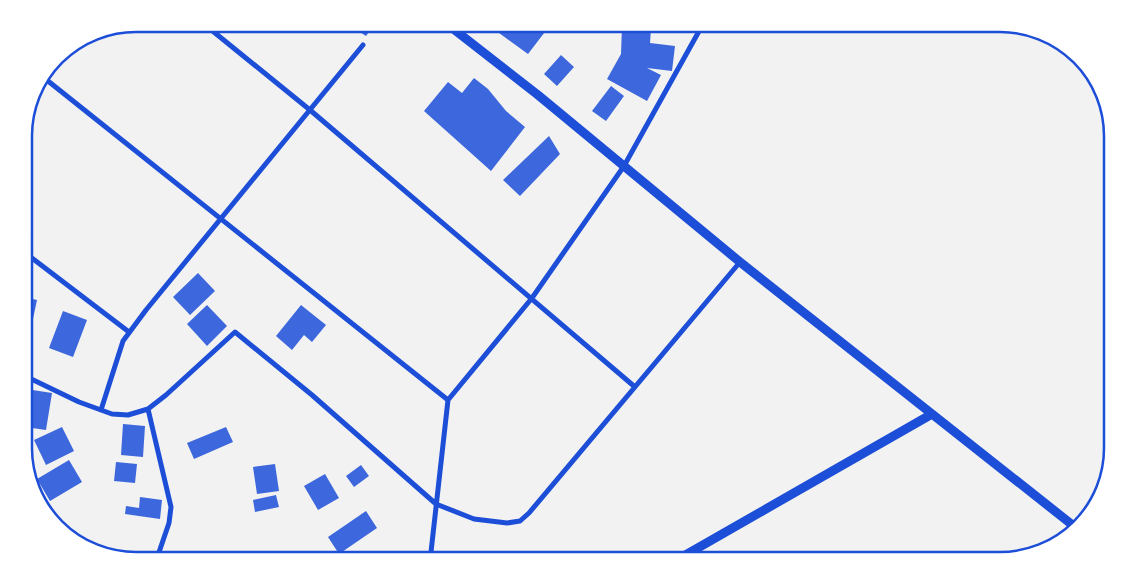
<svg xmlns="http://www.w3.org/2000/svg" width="1136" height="585" font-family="'Nunito Sans',sans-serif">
  <rect width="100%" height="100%" fill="#f2f2f2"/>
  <path fill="#3d67dc" d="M347,24H375L366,36Z
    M489,24H551L528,54L488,25Z
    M622,25L651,28L650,43L675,46L672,71L647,68L661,75L647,101L607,79L621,54Z
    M561,55L574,67L557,86L544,74Z
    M474,78L488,89L506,111L525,127L491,171L424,111L448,82L462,93Z
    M611,86L624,96L606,121L592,111Z
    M549,136L560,154L520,196L503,180Z
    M198,273L215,291L190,315L173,297Z
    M24,297L37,300L33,319L24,317Z
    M207,305L227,326L207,346L187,324Z
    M301,305L326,325L312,342L304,335L292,350L276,336Z
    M63,311L87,320L73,357L49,348Z
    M24,322L32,323L29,341L24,340Z
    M26,389L52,393L46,430L25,427Z
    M123,424L145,426L143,457L121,455Z
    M62,427L74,451L46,465L34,440Z
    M226,427L233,442L194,459L187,443Z
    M69,460L82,482L50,501L37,479Z
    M116,462L137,464L135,483L114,481Z
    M275,464L279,491L257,494L253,467Z
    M361,465L369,476L354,487L346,476Z
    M325,474L339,498L318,510L304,486Z
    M276,495L279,507L255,512L253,500Z
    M140,497L162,500L160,519L125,514L126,506L139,508Z
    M366,511L377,528L339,554L328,537Z"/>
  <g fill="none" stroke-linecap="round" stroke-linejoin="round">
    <path stroke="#1d4ed8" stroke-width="5" d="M204,24L310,110L635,387
      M43,77L448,400
      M24,252L129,332
      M25,376L79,402L112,414L128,415L148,409L166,395L235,332L312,395L436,504L474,519L507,523L520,521L529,513L740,262
      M148,409L171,507L169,523L156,561
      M101,410L123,341L146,310L363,45
      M430,561L448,400L532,298L624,166L703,24"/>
    <path stroke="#1d4ed8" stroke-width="9" d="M447,24L538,95L740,262L1075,527
      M675,561L932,414"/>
  </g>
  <path d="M0 0H1136V585H0ZM136 32H1000A104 104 0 0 1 1104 136V448A104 104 0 0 1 1000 552H136A104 104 0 0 1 32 448V136A104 104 0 0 1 136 32Z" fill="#fff" fill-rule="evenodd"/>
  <path fill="none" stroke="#1d4ed8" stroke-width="2.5" d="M136 32H1000A104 104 0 0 1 1104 136V448A104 104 0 0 1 1000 552H136A104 104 0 0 1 32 448V136A104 104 0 0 1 136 32Z"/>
</svg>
